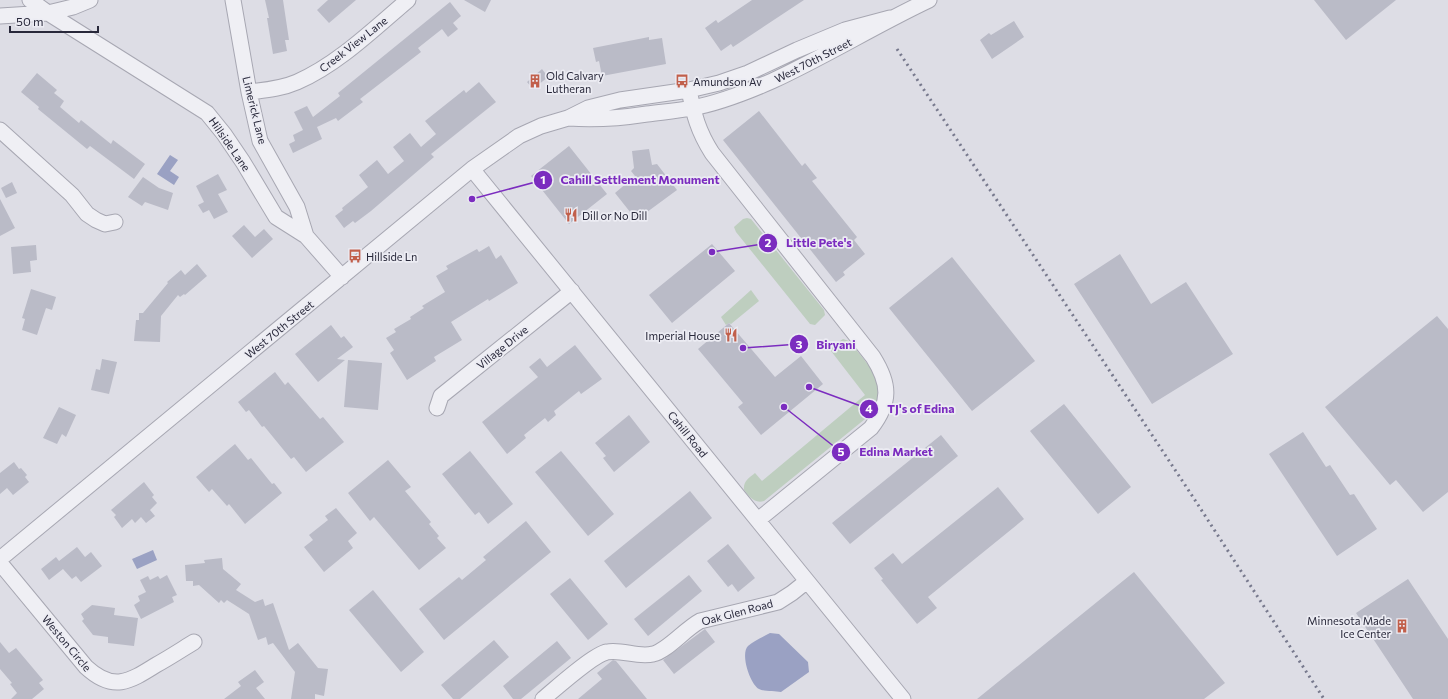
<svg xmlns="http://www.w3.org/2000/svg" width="1448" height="699" font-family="Commissioner,sans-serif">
  <rect width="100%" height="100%" fill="#dddde5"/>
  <path fill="#becebf" d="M747,218L751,219L824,310L825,315L815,325L810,324L736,232L734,227L743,219Z
    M751,290L759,301L731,324L729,323L726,325L721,317Z
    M843,339L849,341C866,363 895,388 870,415L764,501C754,504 749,496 744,490C743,481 749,478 755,473L762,481L865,395L831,351L832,346Z"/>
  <path fill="#9aa1c3" d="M170,155L178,160L170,171L179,177L174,185L157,174Z
    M153,550L157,560L137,569L132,559Z
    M770,633L779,634L808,662L809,672L781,692C775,691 765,692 759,689C750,684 740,654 748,646C753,641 763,637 770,633Z"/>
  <path fill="#babbc7" d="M265,0H283L289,40H285L287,51L273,54L267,18H269Z
    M328,0H356L329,23L317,10Z
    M464,0H491L485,12Z
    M752,0H804L733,47L731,44L721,51L705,28L716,20L718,23Z
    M1314,0H1396L1346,40Z
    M450,2L461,16L453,23L458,29L448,37L442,29L418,48L421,52L360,99L363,102L338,121L336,118L317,127L322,139L293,153L289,144L295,141L293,135L303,130L294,112L307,106L313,117L340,96L338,93Z
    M1014,21L1024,37L992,59L980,40L989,33L991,35Z
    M649,37V40L662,38L666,64L602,76L599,61L596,62L593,48Z
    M542,69L548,77L533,89L527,82Z
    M37,73L57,90L54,93L64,101L60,107L79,123L81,120L111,144L113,140L145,164L134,179L90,146L87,149L38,109L39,107L21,92Z
    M479,82L496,102L431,154L434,157L371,211L355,223L353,221L344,228L335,216L343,210L342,208L368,187L359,175L377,160L388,174L404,161L393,147L410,133L421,147L436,134L425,121L464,90L466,93Z
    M759,111L802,166L805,163L817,178L812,181L857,237L854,240L865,254L843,272L845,275L836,282L723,140Z
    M569,146L607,194L569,224L531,176Z
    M649,149L652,165L657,164L677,190L643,215L640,212L634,217L615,193L635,176L631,171L634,168L632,151Z
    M218,174L227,190L218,194L228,212L214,219L209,210L203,213L198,205L204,202L196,186Z
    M143,177L159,188L173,193L168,210L145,202L142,206L128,197Z
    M12,182L17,193L6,198L1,188Z
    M0,199L15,228L0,236Z
    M244,225L255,237L264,229L273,239L252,258L232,236Z
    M712,244L735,271L672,323L649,295Z
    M36,245L37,260L30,261L31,272L13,274L11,247Z
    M489,246L496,259L501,255L518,283L489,301L488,299L451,322L462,340L434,357L436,361L407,380L390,353L394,350L386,338L396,332L394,329L411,319L410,317L424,308L422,306L445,292L436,276L448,269L446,266L477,249L479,252Z
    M1120,254L1151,304L1186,282L1233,354L1152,404L1074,284Z
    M952,257L1035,361L972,411L889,308Z
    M197,264L207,276L185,295L184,294L180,297L178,295L161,316L160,342L134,341L136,320H139V313H143L168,283L167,282L181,270L185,275Z
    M31,289L56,297L52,310L46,308L37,335L22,330L25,319L22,318Z
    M1437,316L1448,329V492L1423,512L1396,480L1390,485L1325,407Z
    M729,323L775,377L801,356L823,384L761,435L738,407L743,403L698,349Z
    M331,325L341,338L344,336L353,347L337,359L345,360L318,382L295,354Z
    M575,345L602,379L581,394L579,391L554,411L556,415L548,422L545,418L524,435L526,438L507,454L482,422L538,377L529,367L540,358L547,367Z
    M102,359L117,362L109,394L91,390L96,369L100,370Z
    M348,360L382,363L378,410L344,407Z
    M275,372L285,385L288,382L320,419L323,417L344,442L306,472L294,457L291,459L264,426L262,427L249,410L246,412L238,402Z
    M1064,404L1131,487L1098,514L1030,431Z
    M59,407L76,415L66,437L62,434L57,444L43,438Z
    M629,415L650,442L614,472L603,458L606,456L595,443Z
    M1303,432L1326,467L1330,465L1350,495L1354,494L1377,529L1337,556L1269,454Z
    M941,435L958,456L850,544L832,523Z
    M235,444L248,460L251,458L272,484L274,483L282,493L245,524L229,504L227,506L212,489L209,492L196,477Z
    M470,451L513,504L488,524L479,512L475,515L442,474Z
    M561,451L614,514L588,536L535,472Z
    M388,460L411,487L405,491L431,522L429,524L439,536L437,538L446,548L419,570L374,517L370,521L348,493Z
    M14,462L19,469L21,468L27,475L25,477L29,482L13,495L7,488L0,494V473Z
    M144,482L154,495L152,497L157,503L150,510L155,516L146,523L141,517L135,523L132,519L122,528L114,517L116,515L111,510Z
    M998,487L1024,519L928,597L937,608L917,624L881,580L883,579L874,568L893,553L902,564Z
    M690,491L712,518L626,588L604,561Z
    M336,508L357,533L348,541L353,548L324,572L304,547L313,540L309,535L328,520L325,516Z
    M526,521L551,552L444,640L419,609L459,577L462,580L486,560L483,557Z
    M728,544L755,578L738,592L732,584L728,587L707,561Z
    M77,547L85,557L91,552L102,566L81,582L76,576L72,579L63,569L49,580L41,569L56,557L59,561Z
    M222,558L223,569L241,584L236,590L255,602L263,599L265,606L273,603L289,650L298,643L318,668L328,669L324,696L315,694V699H291L295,672L273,643L268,645L266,637L258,640L249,614L227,600L224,603L221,600L219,603L199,585L193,586V581H186L185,565L205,563L204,560Z
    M1134,572L1225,683L1204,699H977Z
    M167,575L177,595L172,597L174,602L141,619L134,605L140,601L138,596L146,592L140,580L148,576L150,580L158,576L160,579Z
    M689,575L702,591L648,636L634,619Z
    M570,578L608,624L588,640L550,594Z
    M1408,579L1448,639V699H1413L1356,613Z
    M373,590L424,652L401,672L349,610Z
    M92,605L115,608L114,615L138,618L134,646L108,643V637L93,635L82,621L84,619L81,614Z
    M705,629L715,642L674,674L663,660Z
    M494,640L509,657L460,699H453L441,685Z
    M557,641L571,658L521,699H513L503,686Z
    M0,642L9,653L16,648L43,680L39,683L44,689L32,699H11L17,693L10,684L12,683L0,669Z
    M613,660L616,661L647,699H578L602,679L597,673Z
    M255,670L264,682L256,688L265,699H224L241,686L238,682Z"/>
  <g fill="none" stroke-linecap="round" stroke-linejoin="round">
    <g stroke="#a7a7b2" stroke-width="17">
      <path id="minor" d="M30,0L48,13L207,113L224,134L243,162L276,217L306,236L342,277
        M233,0L249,92L260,141L297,207L306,236
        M0,16L48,13L73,7L90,0
        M689,90C694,115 698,131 712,153L873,357C890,384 891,402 871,428L758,520
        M249,92C265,90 281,89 297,82C337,65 375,28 408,0
        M569,118C595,120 621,118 647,114C662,112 677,111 692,108C719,103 747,92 772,81C826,56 876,25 929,0
        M0,130L72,195L87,214L96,220L105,224L115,222
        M472,169L903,699
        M437,408L441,396L572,291
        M0,559L472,169L519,136L541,126L568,118L588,108L620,100L689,90L719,83L748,73L797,50L845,30L890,18
        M0,563L86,667C113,692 129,682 156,665C169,658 181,650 194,642
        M543,699C555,689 594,654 607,652C622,649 638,658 653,654C667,651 685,629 700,621L778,602L792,593L807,581"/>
    </g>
    <use href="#minor" stroke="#efeff4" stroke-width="15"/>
    <path stroke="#77798d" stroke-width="3" stroke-dasharray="2 4" stroke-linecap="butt" d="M897,49L1191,494L1324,699"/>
  </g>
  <defs>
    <g id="building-bare" transform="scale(1.08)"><path d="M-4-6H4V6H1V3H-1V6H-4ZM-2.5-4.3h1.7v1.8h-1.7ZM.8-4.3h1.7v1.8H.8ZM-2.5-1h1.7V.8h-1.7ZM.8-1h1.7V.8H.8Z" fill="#c15f4b" stroke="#ececf3" stroke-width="2.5" paint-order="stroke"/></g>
    <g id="bus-bare" transform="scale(1.08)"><path d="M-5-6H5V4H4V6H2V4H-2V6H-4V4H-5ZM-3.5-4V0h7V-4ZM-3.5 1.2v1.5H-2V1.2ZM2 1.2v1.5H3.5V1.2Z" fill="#c15f4b" stroke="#ececf3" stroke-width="2.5" paint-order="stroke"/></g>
    <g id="restaurant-bare" transform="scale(1.08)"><path d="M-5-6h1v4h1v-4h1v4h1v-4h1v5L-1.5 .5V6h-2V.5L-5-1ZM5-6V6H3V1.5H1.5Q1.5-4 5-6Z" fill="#c15f4b" stroke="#ececf3" stroke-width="2.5" paint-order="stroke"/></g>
  </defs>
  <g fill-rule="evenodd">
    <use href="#building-bare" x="535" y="81"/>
    <use href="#bus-bare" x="682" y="81"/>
    <use href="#restaurant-bare" x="571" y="215"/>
    <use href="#bus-bare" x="355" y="256"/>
    <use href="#restaurant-bare" x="731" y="335"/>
    <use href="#building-bare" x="1402" y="626"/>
  </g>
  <g text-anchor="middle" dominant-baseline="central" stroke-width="3.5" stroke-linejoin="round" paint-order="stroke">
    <g font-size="11" fill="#28283a" stroke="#ececf3">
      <text transform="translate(353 44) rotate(-38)">Creek View Lane</text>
      <text transform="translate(813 60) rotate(-27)">West 70th Street</text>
      <text transform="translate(255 110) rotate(76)">Limerick Lane</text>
      <text transform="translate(230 144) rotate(55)">Hillside Lane</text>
      <text transform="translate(279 329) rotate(-39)">West 70th Street</text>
      <text transform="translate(502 347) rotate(-39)">Village Drive</text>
      <text transform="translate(688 434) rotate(51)">Cahill Road</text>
      <text transform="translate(737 612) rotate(-15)">Oak Glen Road</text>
      <text transform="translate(67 643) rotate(50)">Weston Circle</text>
    </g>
    <g font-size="11" fill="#28283a" stroke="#ececf3" text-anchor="start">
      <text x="546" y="75">Old Calvary<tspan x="546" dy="13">Lutheran</tspan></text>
      <text x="693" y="81">Amundson Av</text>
      <text x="582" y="215">Dill or No Dill</text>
      <text x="366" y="256">Hillside Ln</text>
      <text x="720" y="335" text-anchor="end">Imperial House</text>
      <text x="1391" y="620" text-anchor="end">Minnesota Made<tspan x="1391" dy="13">Ice Center</tspan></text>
    </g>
  </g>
  <path fill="none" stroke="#7b2cbf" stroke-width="1.5" d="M472 199L543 180M712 252L768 243M743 348L799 344M809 387L869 409M784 407L841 452"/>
  <g fill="#7b2cbf" stroke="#ececf3" stroke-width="1.5">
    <circle cx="472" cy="199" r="4"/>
    <circle cx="712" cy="252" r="4"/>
    <circle cx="743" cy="348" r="4"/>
    <circle cx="809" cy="387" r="4"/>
    <circle cx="784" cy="407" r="4"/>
    <circle cx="543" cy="180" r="10"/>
    <circle cx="768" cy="243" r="10"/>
    <circle cx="799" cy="344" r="10"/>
    <circle cx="869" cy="409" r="10"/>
    <circle cx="841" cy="452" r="10"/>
  </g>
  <g font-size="12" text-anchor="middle" font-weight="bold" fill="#fff">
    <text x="543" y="184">1</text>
    <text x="768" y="247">2</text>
    <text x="799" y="349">3</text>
    <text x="869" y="413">4</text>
    <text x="841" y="456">5</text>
  </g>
  <g font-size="12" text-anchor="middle" font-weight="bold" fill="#7b2cbf" stroke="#ececf3" stroke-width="3.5" stroke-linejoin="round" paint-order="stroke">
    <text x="640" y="184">Cahill Settlement Monument</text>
    <text x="819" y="247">Little Pete's</text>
    <text x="836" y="349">Biryani</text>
    <text x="921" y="413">TJ's of Edina</text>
    <text x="896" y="456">Edina Market</text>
  </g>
  <path d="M10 26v6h88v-6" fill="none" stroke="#28283a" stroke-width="2"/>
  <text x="16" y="26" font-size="12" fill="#28283a" stroke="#ececf3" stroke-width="3" paint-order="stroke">50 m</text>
</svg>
